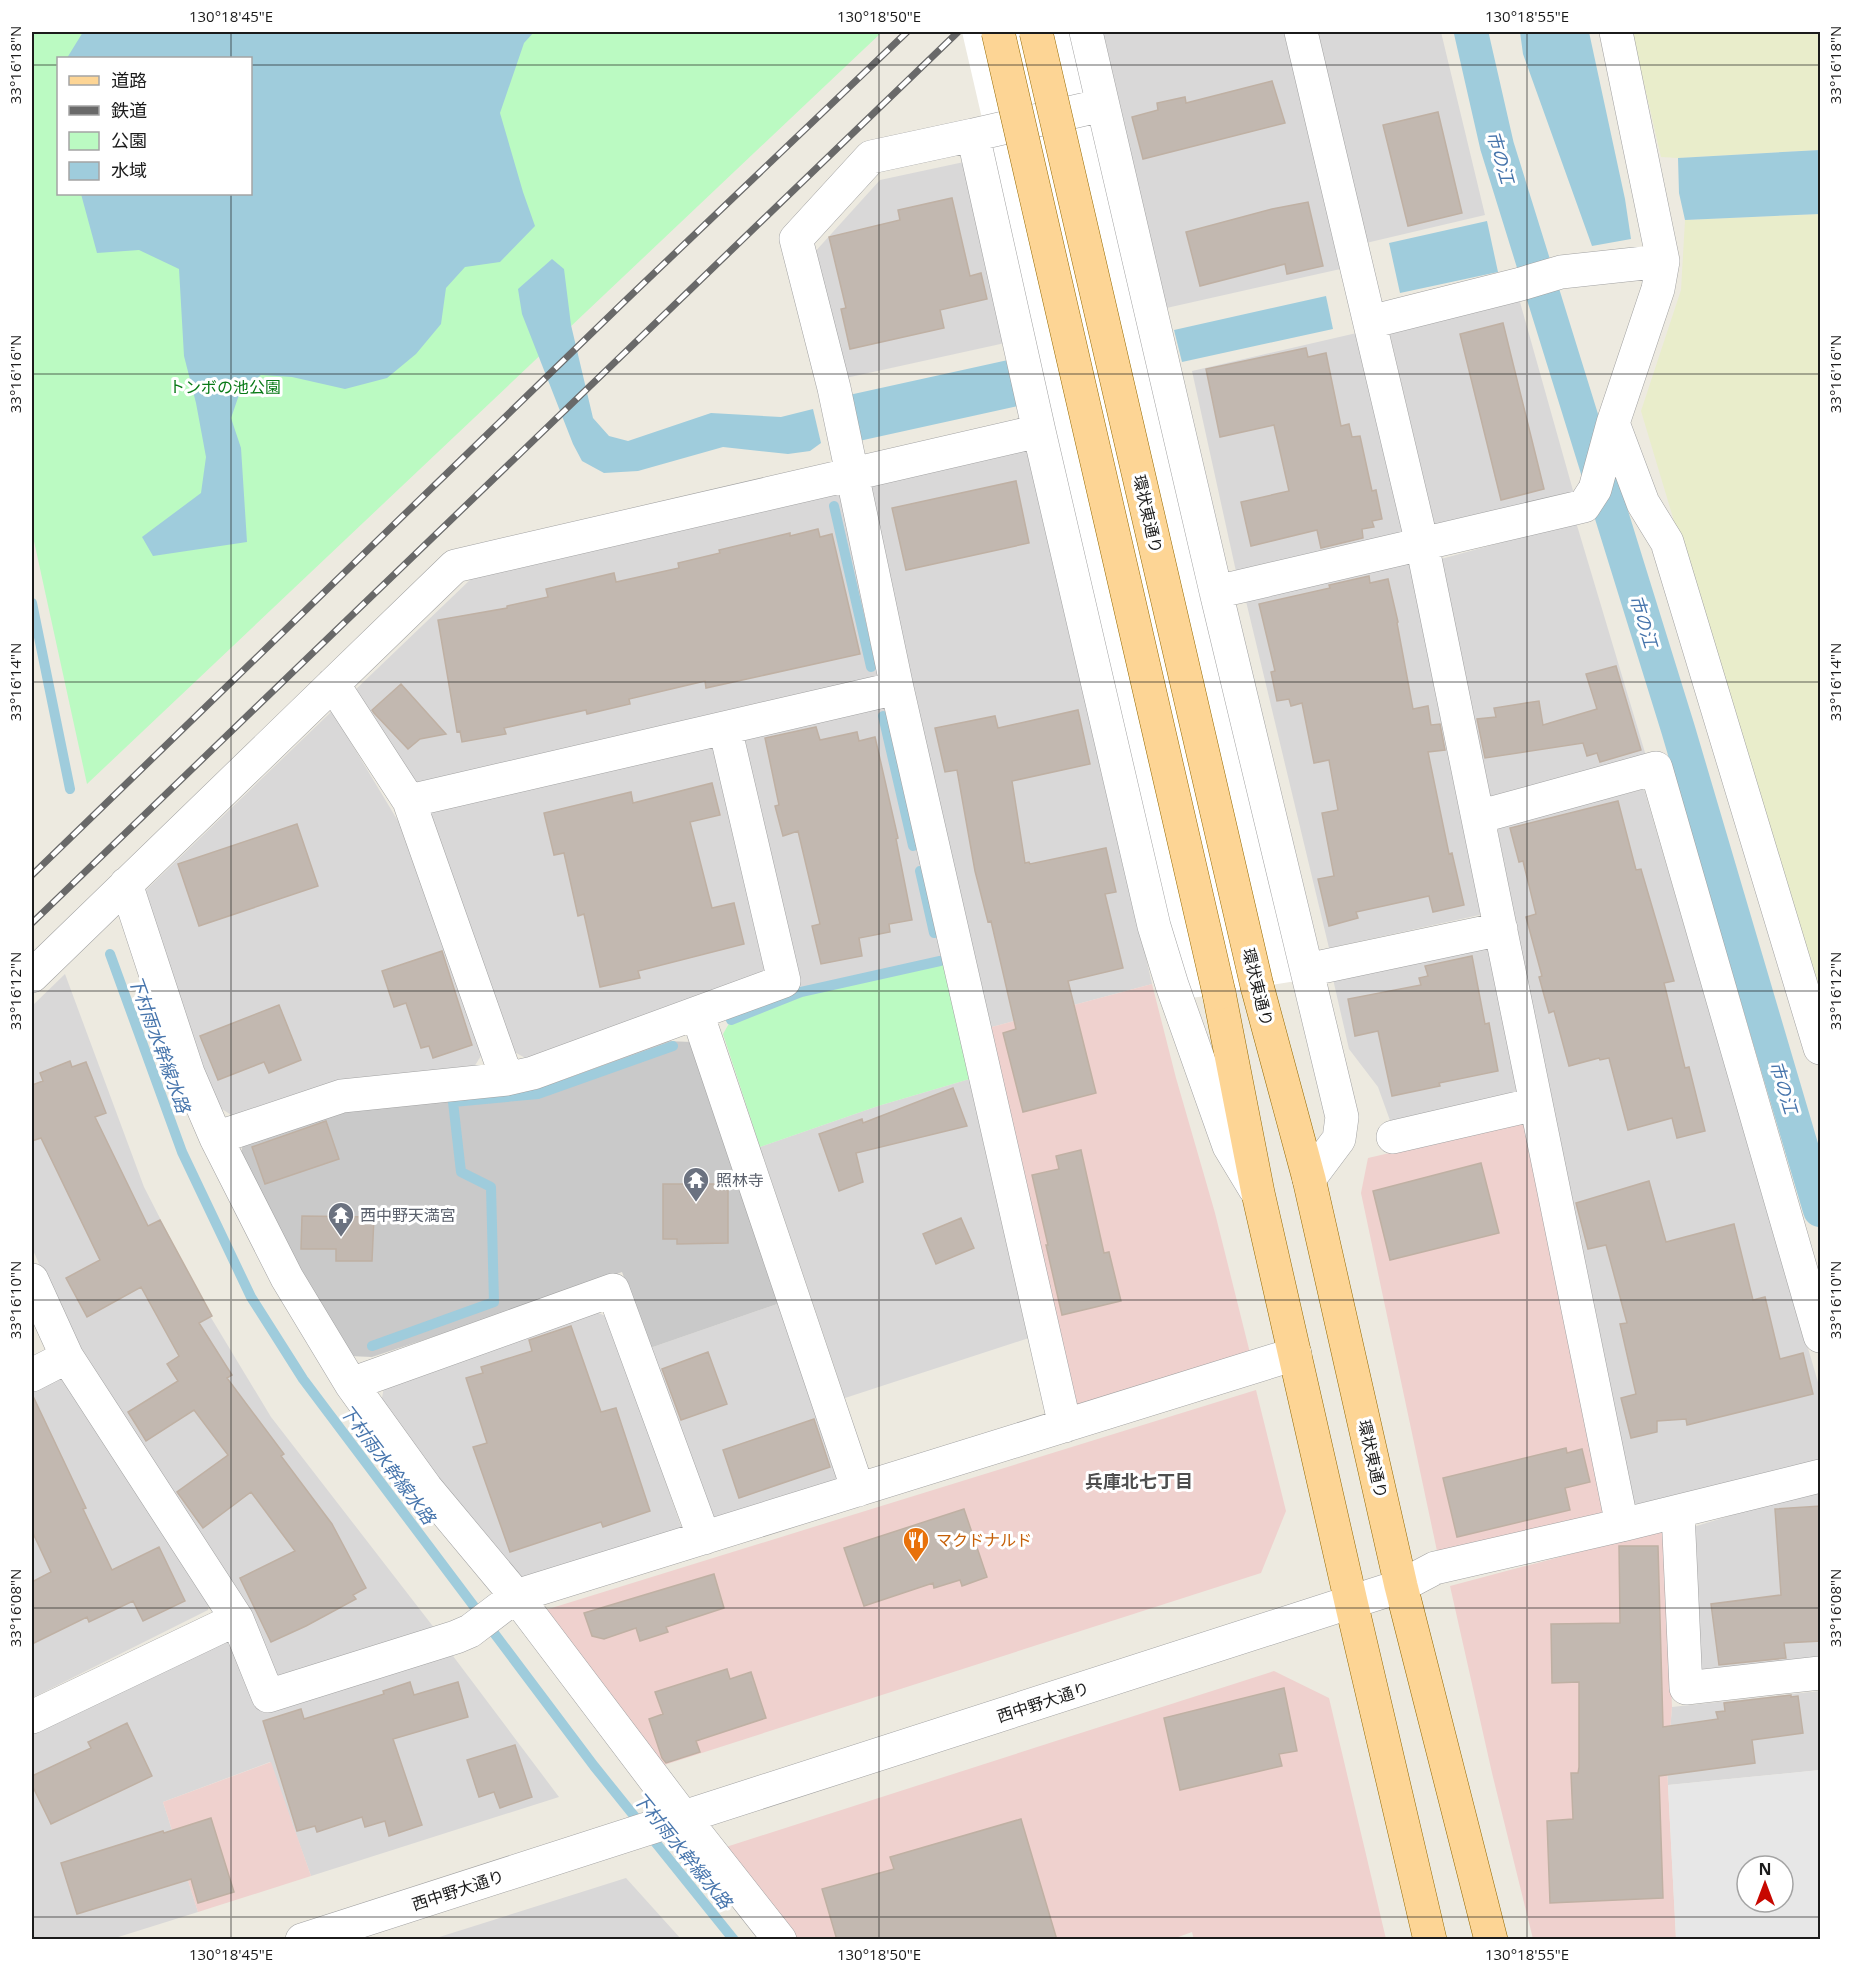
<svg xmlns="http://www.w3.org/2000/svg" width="1852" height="1971" font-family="'Open Sans','Noto Sans JP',sans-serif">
  <rect width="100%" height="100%" fill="#edeae0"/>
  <path fill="#d9d8d8" d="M1099,32H1290L1345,268L1162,309Z
    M1316,32H1441L1485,215L1366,243Z
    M964,162L1005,343L841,379L813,254L880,180Z
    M1518,295L1574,494L1436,532L1388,327Z
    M1361,332L1408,535L1237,576L1192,371Z
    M1031,447L1152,984L988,1028L866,486Z
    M841,491L881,678L413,784L353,692L472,578Z
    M1576,522L1646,756L1489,799L1441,559Z
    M1414,557L1484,914L1329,948L1245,597Z
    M886,702L944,961L801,992L740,737Z
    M332,711L401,826L484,1051L474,1067L233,1116L214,1104L145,891Z
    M716,742L770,972L529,1060L509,1049L428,810Z
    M1644,789L1820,1389V1461L1630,1508L1497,827Z
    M1491,945L1522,1096L1392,1126L1378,1087L1349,1049L1333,979Z
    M65,974L144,1187L210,1316L271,1417L435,1629L289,1677L269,1674L79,1353L32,1248V1006Z
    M973,1078L1035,1336L845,1398L760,1147L878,1106Z
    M786,1301L844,1478L710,1520L650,1348Z
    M591,1310L608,1317L682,1529L517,1579L381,1403L385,1382Z
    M65,1373L210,1594L208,1610L32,1698V1389Z
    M1820,1488V1662L1696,1674L1690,1528Z
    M228,1632L260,1710L447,1648L559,1797L311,1876L270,1762L163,1802L198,1912L112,1939L32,1940V1728Z
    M1820,1691V1770L1668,1785L1667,1767L1672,1707Z
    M626,1878L681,1939H433Z"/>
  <path fill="#efd1ce" d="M1152,984L1176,1078L1215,1213L1250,1353L1077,1406L988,1028Z
    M1528,1121L1606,1514L1437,1551L1361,1193L1368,1158Z
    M1256,1390L1286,1511L1261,1573L658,1767L542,1611Z
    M1665,1529L1672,1707L1667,1767L1676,1939H1533L1492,1773L1450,1586Z
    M1274,1671L1329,1698L1386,1939L1194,1940L1192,1932L1170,1940L796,1939L726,1847Z
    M271,1762L311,1876L198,1912L163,1802Z"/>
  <path fill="#c9c9c9" d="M666,1041L692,1042L786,1301L650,1348L622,1272L502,1314L372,1357L349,1356L240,1161L243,1141L331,1111L534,1092Z"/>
  <path fill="#e9edcb" d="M1632,32H1820V150L1678,158L1661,157Z
    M1820,214V1008L1641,411L1681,290L1685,220Z"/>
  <path fill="#bbfac2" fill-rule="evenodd" d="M32,32H882L87,784L32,532ZM58,58H250V194H58Z
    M944,961L973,1078L878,1106L760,1147L723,1034L731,1020L801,992Z"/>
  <path fill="#e7e7e7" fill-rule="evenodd" d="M1820,1770V1939H1676L1668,1785ZM1747,1866H1783V1902H1747Z"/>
  <path fill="#9fccdc" d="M83,32H534L524,43L500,113L523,192L535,226L500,262L465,267L446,288L441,324L416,354L387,378L345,389L292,377L261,375L240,392L231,418L241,448L247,542L153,556L142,537L201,493L206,457L196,403L184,356L179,269L139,250L97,253L81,194H250V58H67Z
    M1520,32H1589L1625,199L1631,239L1592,246L1523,54Z
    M1820,150V214L1685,220L1679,193L1678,158Z
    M1487,221L1498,272L1400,293L1389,243Z
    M552,259L564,269L571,325L593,418L609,436L628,441L711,413L781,417L813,409L821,443L810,451L788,454L723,447L638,471L604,473L582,461L573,444L522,314L518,289Z
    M1326,296L1333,329L1182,362L1174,330Z
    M1008,360L1018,406L859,441L849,395Z"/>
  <path fill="#fff" d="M962,32H1075L1296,981L1186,999Z"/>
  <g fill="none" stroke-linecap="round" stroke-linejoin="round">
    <path stroke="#9fccdc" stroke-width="10" d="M834,506L871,667
      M32,603L70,789
      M883,716L913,846
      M920,871L934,933
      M110,954L182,1152L251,1297L303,1379L594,1766L734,1940
      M731,1020L801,992L940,961
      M372,1346L494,1302L491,1187L461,1172L453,1102L538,1094L673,1046"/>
    <path stroke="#9fccdc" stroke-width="34" d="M1471,32L1497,146L1678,729L1820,1210"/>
  </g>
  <path fill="#c2b8b0" stroke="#bfb0a3" stroke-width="1.5" d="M1272,81L1285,123L1143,159L1132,117L1158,110L1157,103L1185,97L1186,103Z
    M1438,112L1462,213L1408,226L1383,125Z
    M952,198L970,276L981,273L987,299L940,310L944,328L850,349L841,309L846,308L829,237L900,220L898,210Z
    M1308,202L1323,266L1287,274L1285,264L1200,286L1186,232L1272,209Z
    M1503,323L1544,489L1501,500L1460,334Z
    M1306,348L1308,357L1326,353L1341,426L1349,424L1352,437L1360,436L1372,491L1376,490L1382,519L1372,521L1374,527L1362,529L1363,538L1321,548L1317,530L1251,546L1241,502L1289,491L1274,425L1220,437L1206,369Z
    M1016,481L1029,543L906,570L892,508Z
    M818,529L820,537L832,534L860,654L706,688L705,681L629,699L630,704L587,714L586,710L504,728L506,734L462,742L460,731L457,732L438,620L507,608V606L548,597L546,589L614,573L616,582L679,568L678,563L720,553L719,550L790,533V536Z
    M1369,576L1370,583L1388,579L1398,622L1397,623L1413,709L1428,706L1431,725L1440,724L1445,750L1428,752L1449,854L1452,853L1464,905L1433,912L1429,896L1356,912L1358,918L1329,926L1318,879L1334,876L1322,813L1338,810L1329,760L1314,763L1302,703L1291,706L1289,699L1277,701L1271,672L1275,671L1259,604L1330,588L1329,585Z
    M1616,666L1641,750L1600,762L1597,753L1587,756L1583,743L1485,758L1477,719L1496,717L1494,708L1539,701L1543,725L1597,709L1586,674Z
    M401,684L446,734L420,739L408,749L374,713L372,710Z
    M1078,710L1090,764L1012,781L1025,863L1029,862L1030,864L1106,848L1116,892L1105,894L1123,968L1068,981L1096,1093L1023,1112L1003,1033L1016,1029L991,921L988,922L975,871L957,770L945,772L935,728L995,716L998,728Z
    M816,727L820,740L857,732L859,741L875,737L898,838L896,839L912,920L889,924L890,932L859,938L862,956L821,964L812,926L820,924L798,831L783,836L775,806L779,805L765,738Z
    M712,783L720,815L690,822L712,908L734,903L744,944L638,971L640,978L600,987L584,914L578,916L564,853L554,855L544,813L631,792L633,803Z
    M1618,801L1636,870L1641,869L1674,981L1664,983L1685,1068L1689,1067L1705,1131L1677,1138L1672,1118L1628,1130L1609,1058L1600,1060L1599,1058L1569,1066L1554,1011L1549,1013L1539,977L1542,976L1526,917L1536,914L1523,861L1519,862L1510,828Z
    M297,824L318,886L199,926L178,864Z
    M442,951L472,1045L433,1058L429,1046L421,1048L406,1003L394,1007L382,971Z
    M1472,956L1485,1024L1489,1023L1498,1071L1439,1083L1440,1086L1392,1096L1378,1031L1355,1036L1348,999L1421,985L1419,978L1428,976L1425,966Z
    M279,1005L301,1060L269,1073L264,1062L218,1080L200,1036Z
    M70,1061L72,1067L86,1062L106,1113L95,1117L148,1226L160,1220L212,1316L199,1323L232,1375L227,1378L284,1454L281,1456L332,1524L366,1588L353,1595L356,1599L306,1626L271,1642L240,1578L295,1551L251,1492L203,1528L177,1492L228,1455L194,1410L146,1441L128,1412L178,1381L167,1364L179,1356L141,1287L87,1317L66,1278L100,1260L41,1138L32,1141V1085L43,1081L40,1073Z
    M953,1088L967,1126L856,1153L863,1182L839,1191L819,1134L862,1119L863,1123Z
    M326,1121L339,1159L265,1184L252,1147Z
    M1081,1150L1104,1253L1109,1252L1121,1301L1062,1315L1046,1245H1048L1032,1175L1059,1169L1056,1156Z
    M1481,1163L1499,1233L1390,1260L1373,1191Z
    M1649,1181L1666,1242L1734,1224L1753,1300L1765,1297L1780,1359L1803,1353L1813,1394L1687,1425L1686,1419L1657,1421V1432L1631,1438L1621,1398L1636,1394L1620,1324L1627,1323L1606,1245L1588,1249L1576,1203Z
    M663,1184H728V1243L677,1244V1239H663Z
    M302,1216L374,1217L372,1261H336V1249H301Z
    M961,1218L974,1248L936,1264L923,1234Z
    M571,1326L601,1412L616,1408L650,1511L603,1527L601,1522L510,1552L473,1447L487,1443L466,1378L483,1373L481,1367L532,1351L529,1340Z
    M708,1352L727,1404L681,1420L662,1369Z
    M32,1394L86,1508L83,1509L112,1570L159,1547L185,1601L143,1621L133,1601L89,1622L87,1617L32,1644V1582L51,1572L32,1531Z
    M814,1419L830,1467L739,1498L723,1450Z
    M1566,1448L1567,1453L1582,1449L1590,1482L1565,1488L1570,1510L1457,1537L1443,1478Z
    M1821,1506V1641L1784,1643L1786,1658L1719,1665L1711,1604L1781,1595L1775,1509Z
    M964,1509L987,1577L962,1586L960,1580L934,1588L933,1583L864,1606L844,1548Z
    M1619,1546H1658L1663,1727L1718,1719L1716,1712L1725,1711L1724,1703L1791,1695V1697L1798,1696L1803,1733L1752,1740L1755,1763L1659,1776L1663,1898L1550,1903L1547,1821L1573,1819L1571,1773H1578L1579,1767V1682L1552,1683L1551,1624L1620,1623Z
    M714,1574L724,1608L666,1627L668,1632L640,1641L636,1628L604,1639L592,1636L584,1613Z
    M727,1669L730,1679L751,1672L766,1718L696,1741L700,1752L666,1763L662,1758L649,1719L663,1714L655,1692Z
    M410,1682L414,1695L458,1682L468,1717L393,1739L422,1825L389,1836L385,1821L365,1827L362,1817L317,1832L315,1826L297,1831L263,1721L301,1709L304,1719L384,1694L383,1691Z
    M1284,1688L1297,1751L1279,1754L1282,1766L1180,1790L1164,1718Z
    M127,1723L152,1776L51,1824L32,1785V1776L91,1748L88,1742Z
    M515,1745L532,1797L500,1808L494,1792L479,1797L467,1760Z
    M211,1818L234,1892L198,1903L191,1879L77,1914L61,1863L163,1831L164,1833Z
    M1021,1819L1057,1940H837L822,1889L894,1869L890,1857Z"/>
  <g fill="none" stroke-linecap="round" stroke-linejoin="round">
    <g stroke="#a2a2a2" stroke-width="34">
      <path id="minor" d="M1086,32L1216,592L1422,544L1301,32
        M1103,105L973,135L1039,431L1154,926L1172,985L1229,1146L1255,1189
        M973,135L871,157L796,239L834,388L897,688L1065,1426
        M1370,322L1521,284L1561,272L1663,261
        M1613,423L1643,503L1667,542L1820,1048
        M1216,592L1342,1117L1339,1139L1309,1179
        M333,684L409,801L507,1079
        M409,801L897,688
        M1478,817L1656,768L1820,1336
        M126,884L188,1073L216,1138L287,1278L351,1384L426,1488L516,1596L684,1818L780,1940
        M1307,970L1501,929
        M32,976L455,566L1039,431
        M697,1013L858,1490
        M1393,1137L1536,1104
        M216,1138L342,1096L507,1079L533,1073L784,981L725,728
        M32,1280L67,1357L237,1619L268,1696L456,1637L470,1631L516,1596L1295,1354
        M32,1375L67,1357
        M351,1384L613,1290L704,1538
        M1678,1512L1686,1688L1820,1673
        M1622,1525L1820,1476
        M32,1717L237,1619
        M302,1940L1351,1602L1401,1586L1435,1568L1622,1525L1422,544L1584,506L1595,489L1613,423L1658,289L1663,261L1616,32"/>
    </g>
    <g stroke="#936800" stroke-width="34">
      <path id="major" d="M1257,986L1309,1179L1401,1586L1491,1940
        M1219,993L1258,1193L1351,1602L1430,1940"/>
    </g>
    <use href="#minor" stroke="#fff" stroke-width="33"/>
    <use href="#major" stroke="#fdd595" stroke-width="33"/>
    <g stroke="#696969" stroke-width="7">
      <path id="rail" d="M32,875L627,299L907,32
        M32,923L958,32"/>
    </g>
    <use href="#rail" stroke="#fff" stroke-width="4.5" stroke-dasharray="14" stroke-linecap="butt"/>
    <g stroke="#936800" stroke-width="34" stroke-linecap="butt">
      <path id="major-bridge" d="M998,32L1219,993
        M1036,32L1257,986"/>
    </g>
    <use href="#major-bridge" stroke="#fdd595" stroke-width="33"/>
  </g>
  <path fill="none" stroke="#1b1b1b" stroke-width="1.5" stroke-opacity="0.45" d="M231,32V58M879,32V1940M1527,32V1940M32,65H58M250,65H1820M231,194V1940M32,374H1820M32,682H1820M32,991H1820M32,1300H1820M32,1608H1820M32,1917H1820"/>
  <defs>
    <g id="temple-pin" transform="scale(1.35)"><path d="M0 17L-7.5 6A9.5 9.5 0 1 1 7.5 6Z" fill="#6b7280" stroke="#fff"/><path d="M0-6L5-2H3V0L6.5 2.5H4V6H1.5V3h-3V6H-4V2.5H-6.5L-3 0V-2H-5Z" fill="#fff"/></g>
    <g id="restaurant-pin" transform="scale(1.35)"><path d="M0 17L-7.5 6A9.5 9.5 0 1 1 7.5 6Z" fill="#e8710a" stroke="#fff"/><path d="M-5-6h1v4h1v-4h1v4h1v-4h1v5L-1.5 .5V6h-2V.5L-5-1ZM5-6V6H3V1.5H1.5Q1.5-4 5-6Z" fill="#fff"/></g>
  </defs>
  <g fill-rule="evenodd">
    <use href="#temple-pin" x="696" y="1180"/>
    <use href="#temple-pin" x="341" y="1215"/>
    <use href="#restaurant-pin" x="916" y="1540"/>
  </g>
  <g text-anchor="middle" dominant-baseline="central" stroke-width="6" stroke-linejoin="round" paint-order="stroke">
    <g font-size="16" fill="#097a17" stroke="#fff">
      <text x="225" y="387">トンボの池公園</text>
    </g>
    <g font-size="16" fill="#1b1b1b" stroke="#fff">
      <text transform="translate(1148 514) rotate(77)">環状東通り</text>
      <text transform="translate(1258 987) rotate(76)">環状東通り</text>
      <text transform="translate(1373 1459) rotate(77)">環状東通り</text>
      <text transform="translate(1043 1702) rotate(-18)">西中野大通り</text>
      <text transform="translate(458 1890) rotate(-18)">西中野大通り</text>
    </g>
    <g font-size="16" fill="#5b616d" stroke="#fff" text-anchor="start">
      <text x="716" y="1180">照林寺</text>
      <text x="360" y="1215">西中野天満宮</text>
    </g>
    <g font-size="16" fill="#c56008" stroke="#fff" text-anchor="start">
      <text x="936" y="1540">マクドナルド</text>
    </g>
    <g font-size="18" font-style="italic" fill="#4775ac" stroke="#fff">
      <text transform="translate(1501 157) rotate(74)">市の江</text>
      <text transform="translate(1644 621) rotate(73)">市の江</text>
      <text transform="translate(160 1044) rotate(70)">下村雨水幹線水路</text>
      <text transform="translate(1784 1087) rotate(73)">市の江</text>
      <text transform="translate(388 1464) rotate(53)">下村雨水幹線水路</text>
      <text transform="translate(683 1850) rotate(51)">下村雨水幹線水路</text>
    </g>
    <g font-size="18" font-weight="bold" fill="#4e4e4e" stroke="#fff">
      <text x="1139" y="1481">兵庫北七丁目</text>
    </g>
  </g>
  <rect width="1852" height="1971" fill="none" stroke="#ffffff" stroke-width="66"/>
  <rect x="57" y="57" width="195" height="138" fill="#ffffff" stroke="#a4a4a4" stroke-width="1.5"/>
  <rect x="69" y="76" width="30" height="9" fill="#fdd595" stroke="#a4a4a4" stroke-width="1.5"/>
  <text x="111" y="87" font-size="18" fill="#1b1b1b">道路</text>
  <rect x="69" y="106" width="30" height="9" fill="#696969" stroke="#a4a4a4" stroke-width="1.5"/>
  <text x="111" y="117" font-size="18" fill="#1b1b1b">鉄道</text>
  <rect x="69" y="132" width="30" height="18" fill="#bbfac2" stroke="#a4a4a4" stroke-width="1.5"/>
  <text x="111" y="147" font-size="18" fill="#1b1b1b">公園</text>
  <rect x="69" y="162" width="30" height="18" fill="#9fccdc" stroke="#a4a4a4" stroke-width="1.5"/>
  <text x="111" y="177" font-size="18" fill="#1b1b1b">水域</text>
  <g transform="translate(1765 1884)"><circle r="28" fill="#ffffff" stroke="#a4a4a4" stroke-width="1.5"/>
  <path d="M0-4.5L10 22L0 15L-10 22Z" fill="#c70800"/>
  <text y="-9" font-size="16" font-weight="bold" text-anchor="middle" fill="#1b1b1b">N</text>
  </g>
  <rect x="33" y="33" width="1786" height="1905" fill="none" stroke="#1b1b1b" stroke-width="2"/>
  <g font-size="15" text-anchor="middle" fill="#1b1b1b">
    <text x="231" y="22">130°18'45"E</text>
    <text x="879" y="22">130°18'50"E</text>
    <text x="1527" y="22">130°18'55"E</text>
    <text transform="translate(16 65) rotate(-90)" y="5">33°16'18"N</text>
    <text transform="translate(1836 65) rotate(-90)" y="5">33°16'18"N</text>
    <text transform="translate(16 374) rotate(-90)" y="5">33°16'16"N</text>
    <text transform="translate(1836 374) rotate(-90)" y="5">33°16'16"N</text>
    <text transform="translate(16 682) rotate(-90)" y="5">33°16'14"N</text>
    <text transform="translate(1836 682) rotate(-90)" y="5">33°16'14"N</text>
    <text transform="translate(16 991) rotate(-90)" y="5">33°16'12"N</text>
    <text transform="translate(1836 991) rotate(-90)" y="5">33°16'12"N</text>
    <text transform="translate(16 1300) rotate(-90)" y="5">33°16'10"N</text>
    <text transform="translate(1836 1300) rotate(-90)" y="5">33°16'10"N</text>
    <text transform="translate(16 1608) rotate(-90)" y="5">33°16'08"N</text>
    <text transform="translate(1836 1608) rotate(-90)" y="5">33°16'08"N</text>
    <text x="231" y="1960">130°18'45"E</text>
    <text x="879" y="1960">130°18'50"E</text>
    <text x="1527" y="1960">130°18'55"E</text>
  </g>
</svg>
